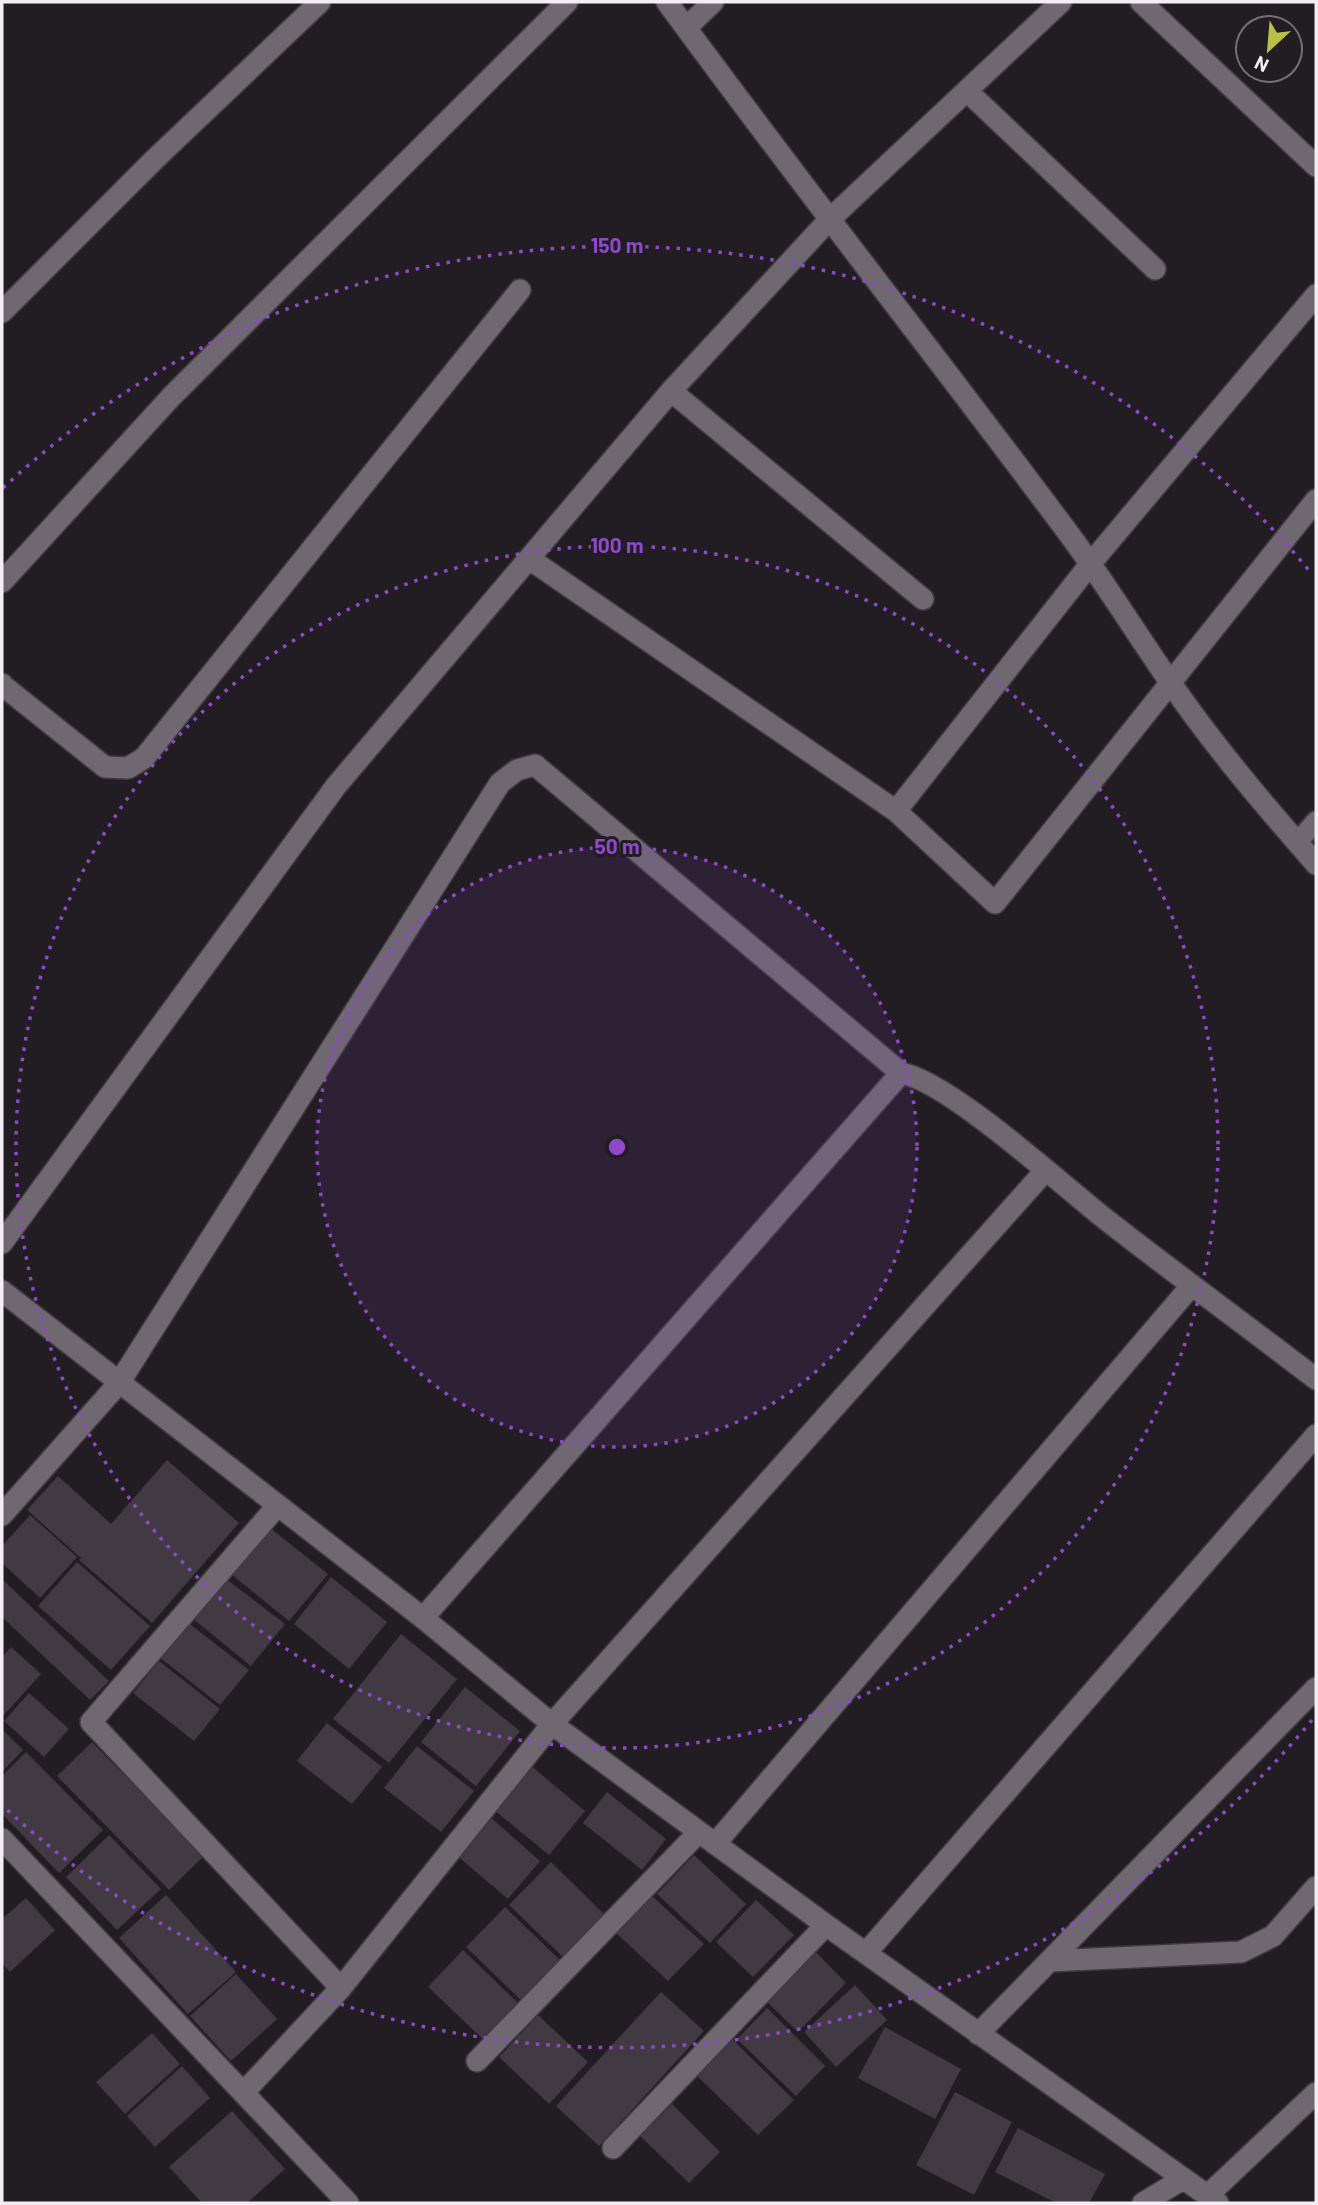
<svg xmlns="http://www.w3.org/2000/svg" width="1318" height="2205" font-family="Barlow,sans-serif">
  <rect width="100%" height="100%" fill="#221c23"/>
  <path fill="#423a42" d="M167,1460L239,1523L152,1623L79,1560L81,1558L27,1510L58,1476L111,1524Z
    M30,1515L77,1557L40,1598L2,1563V1546Z
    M269,1527L328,1574L289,1621L231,1574Z
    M77,1562L150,1626L111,1670L38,1606Z
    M331,1577L387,1622L349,1669L294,1624Z
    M225,1578L285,1624L251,1666L192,1618Z
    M2,1579L109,1681L90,1700L2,1617Z
    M186,1621L249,1670L220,1705L158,1656Z
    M401,1634L457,1679L389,1763L333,1719Z
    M11,1647L41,1674L3,1716L2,1657Z
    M159,1661L220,1709L194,1741L133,1693Z
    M465,1687L520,1731L476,1786L421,1742Z
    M29,1693L69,1729L44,1757L4,1721Z
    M327,1723L382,1767L352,1804L297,1761Z
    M2,1729L23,1750L2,1772Z
    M92,1742L204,1856L169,1890L57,1776Z
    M417,1746L474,1791L441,1832L384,1788Z
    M26,1752L103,1830L59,1873L2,1814V1776Z
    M530,1765L585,1811L549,1855L494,1810Z
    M607,1792L666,1839L642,1870L583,1823Z
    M489,1816L540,1861L508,1899L456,1855Z
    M109,1835L161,1889L117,1930L66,1877Z
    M694,1855L746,1904L710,1943L657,1894Z
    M551,1862L606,1916L565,1959L509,1905Z
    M650,1894L704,1944L668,1981L615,1932Z
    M166,1895L236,1972L188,2014L119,1938Z
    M26,1898L55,1930L10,1972L2,1963V1919Z
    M756,1900L794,1935L753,1977L716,1942Z
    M505,1907L562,1962L523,2002L466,1947Z
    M811,1947L846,1983L798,2032L762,1997Z
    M463,1950L520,2005L485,2041L428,1987Z
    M236,1974L277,2019L231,2061L190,2016Z
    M855,1985L887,2020L836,2067L804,2032Z
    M661,1992L704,2031L599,2146L556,2106Z
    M767,2008L825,2066L796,2096L737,2039Z
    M538,2015L588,2062L549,2104L499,2057Z
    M885,2027L961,2069L935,2119L858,2078Z
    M152,2033L180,2064L125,2114L96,2082Z
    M731,2038L794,2100L758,2135L695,2074Z
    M182,2066L210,2098L155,2147L127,2116Z
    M955,2092L1012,2122L974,2195L916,2165Z
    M672,2104L720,2152L689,2183L640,2136Z
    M232,2111L285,2169L247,2203H202L169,2167Z
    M1018,2128L1105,2174L1089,2203H1056L995,2172Z"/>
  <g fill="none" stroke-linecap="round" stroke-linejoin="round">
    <g stroke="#3f3a3f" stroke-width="23">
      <path id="service" d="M1298,842L1316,821"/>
    </g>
    <g stroke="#3f3a3f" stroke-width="24">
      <path id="minor" d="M667,2C797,180 934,353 1066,530C1103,579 1135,632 1170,682C1214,746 1265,806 1316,864
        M1141,2L1316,166
        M686,28L713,2
        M967,91L1155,269
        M2,312L155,159L320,2
        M671,391L923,599
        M531,560L896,811L995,903L1316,500
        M2,582L171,397L567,2
        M2,685L105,767L128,768L144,758L520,290
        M896,811L1091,563L1316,295
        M2,1243L336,786L671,391L828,221L1061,2
        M2,1291L423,1618L552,1724L826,1925L1218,2203
        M278,1505L91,1722L341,1988
        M2,1515L119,1383L500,783L517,770L535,765L901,1073C948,1081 1061,1184 1104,1218C1174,1273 1246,1325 1316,1379
        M423,1618L901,1073
        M2,1839L348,2203
        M715,1844L1192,1285
        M866,1953L1316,1435
        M1050,1961L1241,1952L1273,1936L1316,1887
        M978,2034L1316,1688
        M477,2061L699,1832
        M244,2092L341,1988L552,1724L1045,1171
        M613,2148L826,1925
        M1207,2196L1316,2093
        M1143,2203L1183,2179"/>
    </g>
    <g stroke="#3f3a3f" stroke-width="24">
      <path id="tertiary" d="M2,684V686"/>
    </g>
    <use href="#service" stroke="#6f6870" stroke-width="19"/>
    <use href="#minor" stroke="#6f6870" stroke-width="21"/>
    <use href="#tertiary" stroke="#6f6870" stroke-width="21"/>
  </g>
  <circle cx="617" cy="1147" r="300" fill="#8d49c7" fill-opacity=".12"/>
  <g fill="none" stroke="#8d49c7" stroke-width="3.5" stroke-dasharray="3.5 7">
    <circle cx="617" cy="1147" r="300"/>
    <circle cx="617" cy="1147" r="601"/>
    <path d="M1312 1720A901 901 0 0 1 3 1806M3 488A901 901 0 0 1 1312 574"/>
  </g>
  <circle cx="617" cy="1147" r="10" fill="#8d49c7" stroke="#221c23" stroke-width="3.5"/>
  <g font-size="21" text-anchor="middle" font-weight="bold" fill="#8d49c7" stroke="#221c23" stroke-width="6" stroke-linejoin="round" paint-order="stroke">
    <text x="617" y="253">150 m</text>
    <text x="617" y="553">100 m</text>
    <text x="617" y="854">50 m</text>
  </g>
  <rect width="1318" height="2205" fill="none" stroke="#f3eef3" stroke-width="7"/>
  <g transform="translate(1269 49) rotate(206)"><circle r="33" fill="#221c23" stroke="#767076" stroke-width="2"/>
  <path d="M0-5L12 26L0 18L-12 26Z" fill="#b8c147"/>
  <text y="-10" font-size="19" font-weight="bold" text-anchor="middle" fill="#f3eef3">N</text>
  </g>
</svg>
